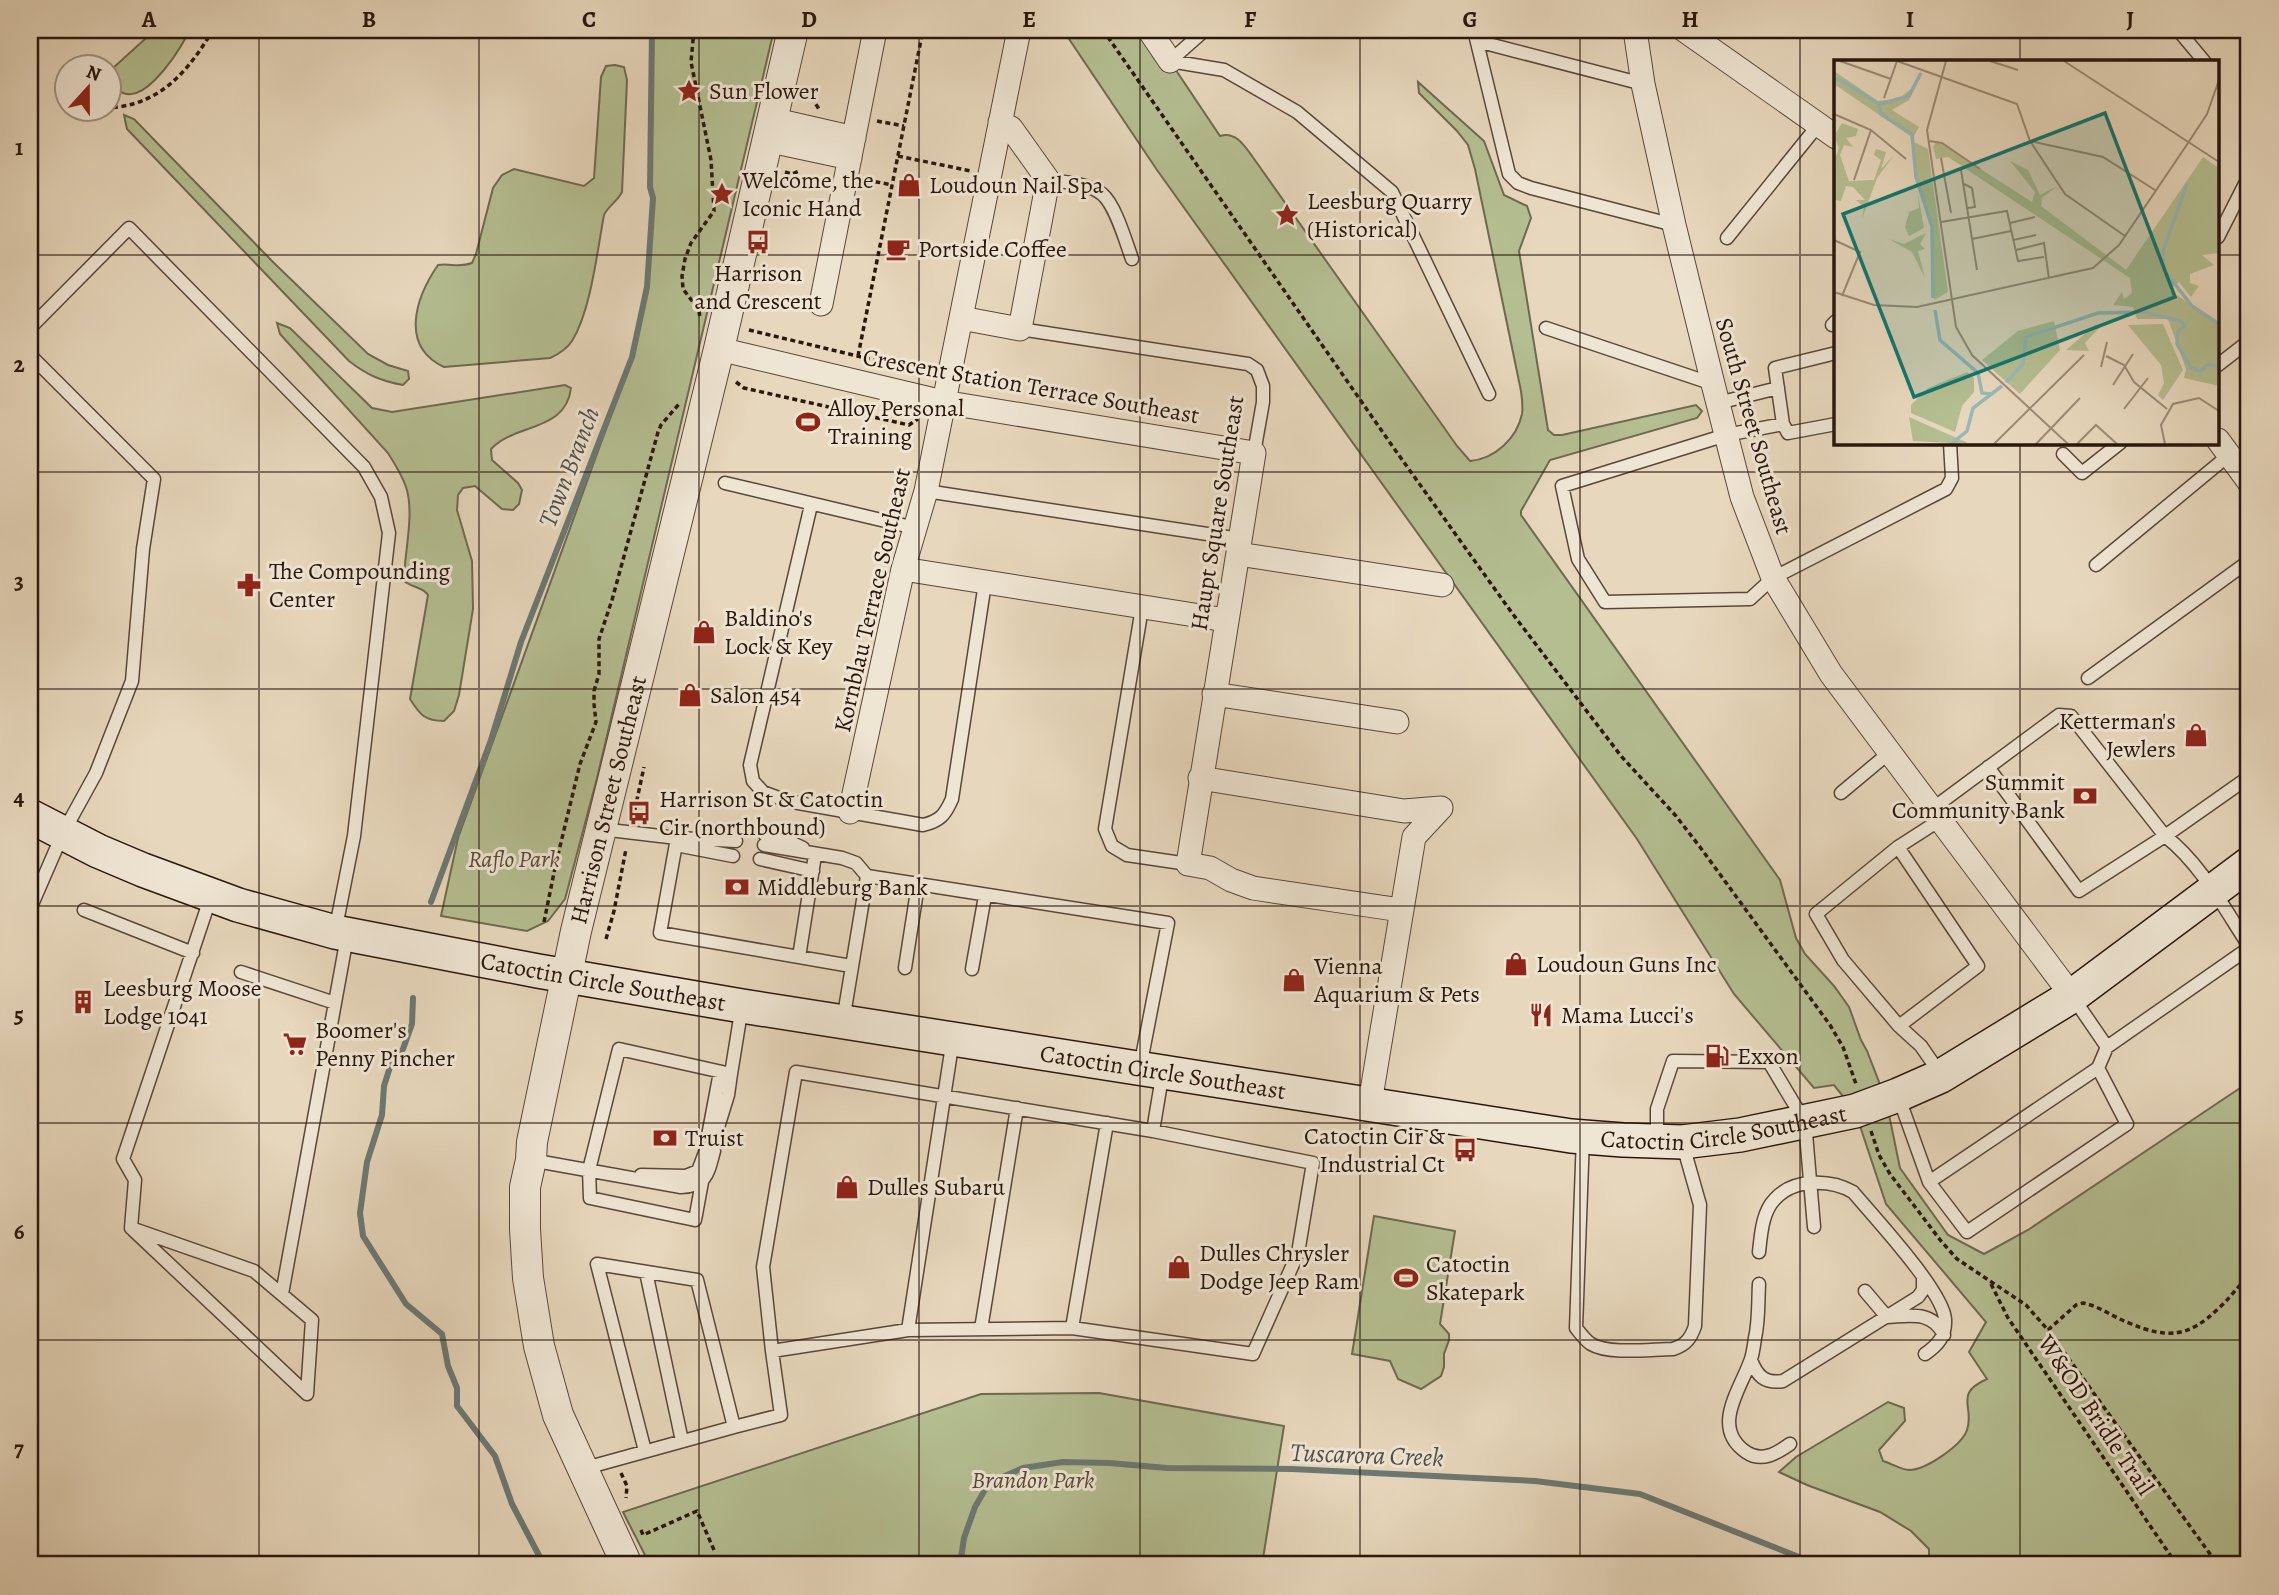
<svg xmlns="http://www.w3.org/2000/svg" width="2279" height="1595" font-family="Alegreya,serif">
  <rect width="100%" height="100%" fill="#e7d7bc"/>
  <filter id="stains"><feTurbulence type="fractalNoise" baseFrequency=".00286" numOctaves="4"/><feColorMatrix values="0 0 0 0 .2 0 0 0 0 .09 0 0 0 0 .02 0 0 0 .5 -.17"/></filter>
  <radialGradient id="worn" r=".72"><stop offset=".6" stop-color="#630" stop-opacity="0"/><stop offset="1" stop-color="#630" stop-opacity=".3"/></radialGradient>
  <path fill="#b4be91" stroke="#6e6a50" stroke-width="2" d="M155,30H190C179,51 134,126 110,79L113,68Z
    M652,30H774L597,778L565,899L548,921L527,931L441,916L458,838L632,357L647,287L653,198L650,187Z
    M1063,30H1149L1220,136C1235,131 1244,145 1252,156L1457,446L1470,461C1495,459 1517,438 1522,414C1523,407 1522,398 1521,391L1475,169L1468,145L1457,131L1419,93L1418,82L1484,141L1504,195L1527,206L1531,218L1519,251L1548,430L1554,435H1562L1696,405L1702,411L1697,418L1550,460L1521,511V515L1780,880L1796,938L1805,954L1834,986L1849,1007L1861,1040L1867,1051L1886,1100L1900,1168L1948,1235L1984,1254L2028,1230L2249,1082V1565H1929V1549L1911,1531L1880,1512L1807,1485L1779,1472L1796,1457L1888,1402L1904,1408L1905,1421L1879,1450L1883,1461C1890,1463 1902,1470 1909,1470C1926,1470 1962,1445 1967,1430C1975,1407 1953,1394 1987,1379L1969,1352L1986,1322L1886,1204L1855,1111L1834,1085L1814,1088L1734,994L1637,839L1157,170Z
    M615,65L624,67L627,80L622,192C617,202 608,206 604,215C597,252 591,310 572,341C566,350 559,354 550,358L444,367C399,346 416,297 438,265C450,263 459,268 472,263L476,254L493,188L502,175L514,169L584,186L594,178L601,77L606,66Z
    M124,115L134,119L273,262L368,354L388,365L408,371L409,379L403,385C381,381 367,375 349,361L127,129Z
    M277,323L290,328L372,408L392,412L565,385L571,388C566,432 515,423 491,449L492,460L518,483L522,490L519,504L513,510L502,509L475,486L463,488L458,495L457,510L472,561L473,609L459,695L454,711L444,721C425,721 420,715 410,699L428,595C422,586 412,588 404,581C404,553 415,514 406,487C402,475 395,464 388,453L280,334Z
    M1374,1216L1455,1231L1440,1324L1449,1334V1340L1444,1354V1367L1441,1376L1421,1389L1398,1379L1390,1361L1352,1354Z
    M1099,1393L1284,1426L1262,1565H650L623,1512L981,1394Z"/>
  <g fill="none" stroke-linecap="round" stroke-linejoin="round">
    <path stroke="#6c7873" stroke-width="6" d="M431,902L491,740L521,642L632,357L647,287L653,198L650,187L652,30
      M413,998L412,1024L403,1049L390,1067L384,1086L382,1115L367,1162L360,1213L363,1236L406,1304L442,1334L448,1366L457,1388V1406L495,1456L512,1504L544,1565
      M960,1565L964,1538L975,1507L986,1488L1000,1478L1023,1468L1063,1462L1109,1463L1167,1468L1292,1469L1535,1481L1640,1494L1819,1565"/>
    <g stroke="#58473a" stroke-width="15">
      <path id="service" d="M1205,30L1170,61L1224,70L1297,112L1392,192L1489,394
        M1474,30L1509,174L1518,183L1531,188L1674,225
        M2178,30L2204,61
        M1477,41L1643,84
        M1048,180C1064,182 1088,183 1102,194C1115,204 1126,242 1132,259
        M2218,237L2249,176
        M1727,238L1819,124
        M1832,325L1836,321
        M30,328L129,228L364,467L381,497L389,533L354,836L335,932
        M1546,328L1713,384
        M1020,329L1248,364L1257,370L1263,386V402L1254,453
        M1836,353L1775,368L1783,424L1788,433L1836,424
        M30,355L154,479L143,549L132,681L96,773L63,833L30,909
        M2218,365L2249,341
        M1718,403L1778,388
        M1783,424L1726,435L1562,486L1578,559L1605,602L1750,599L1773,578L1946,489L1952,478L1950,443
        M2063,454L2082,473L2120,443
        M725,483L915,528
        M926,491L1240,539
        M811,505L750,765L753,781L763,792L787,801L923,825C940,821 945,815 952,799L985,583
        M2096,565L2229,455
        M1142,608L1105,829L1112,846L1127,855L1188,864
        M2088,678L2249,561
        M1988,767L2079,891L2165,836L2249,777
        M1841,793L1890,752
        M1932,809L2059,715L2071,716L2165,836C2201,864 2224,908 2249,946
        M1940,820L1898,847L1978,966L1899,1026L1921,1046L1941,1075
        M601,829L677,838L660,933L851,966
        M765,835L784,839L803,848
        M715,836L739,830
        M677,838L736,841
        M676,845L733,856
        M764,845L842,858L856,863L867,876L843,1021
        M1898,847L1816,914L1843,960L1899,1026
        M760,859L813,871
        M867,876L1168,923L1140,1067
        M84,910L193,953
        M799,957L815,855
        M905,968L918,885
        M972,969L985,896
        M241,972L335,1003
        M953,1039L908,1330L772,1351L763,1267L796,1072C915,1091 1034,1111 1153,1131L1163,1071
        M2107,1047L2249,948
        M1899,1098L1929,1182L1967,1232L2127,1124L2098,1068L2107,1047L2072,996
        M708,1136L720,1072
        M715,1137L728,1095L731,1074
        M1583,1137L1576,1328C1581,1334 1585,1340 1591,1344C1609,1355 1652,1349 1673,1349C1686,1345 1691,1338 1695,1326L1700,1205L1683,1145
        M1657,1141V1109L1673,1061L1769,1062L1805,1122L1814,1227
        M531,1160L681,1187C707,1186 708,1173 714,1151
        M641,1175L686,1176L698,1171L706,1150
        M702,1182L695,1220L590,1198L589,1170L619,1049L731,1074L742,1006
        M1929,1182L2098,1068
        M131,1228L254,1271L312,1320L307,1394L131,1228L135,1180L123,1159L211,896
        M1759,1252C1761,1235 1762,1212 1775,1199C1794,1178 1831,1179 1853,1192C1874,1217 1943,1291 1945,1319C1946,1336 1938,1345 1925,1354
        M646,1272L682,1441
        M1759,1284C1758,1302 1759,1321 1755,1338C1754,1345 1753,1353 1751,1359C1741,1389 1710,1427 1746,1452C1762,1463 1777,1453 1790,1444
        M1865,1291L1887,1317C1909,1316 1932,1310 1944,1335
        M282,1294L347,937
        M1072,1328L1107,1123
        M981,1329L1017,1108
        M908,1330L1072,1328L1253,1354L1298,1253L1313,1163L1153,1131
        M1751,1360C1757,1376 1765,1384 1783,1381L1918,1297L1923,1290V1277
        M734,1427L781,1415L772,1351
        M582,1469L734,1427L697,1280L597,1264L645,1451"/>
    </g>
    <g stroke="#58473a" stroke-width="25">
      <path id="minor" d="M1149,30L1170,61
        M1635,30L1643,84L1674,225L1713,384L1742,497L1773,578L1831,674L2072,996
        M1684,30L1836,137
        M771,119L854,138
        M766,140L850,158
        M821,304L875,30
        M961,318L1020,329L1048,180L1011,128L1000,122
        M719,349L943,402L1254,453L1188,864L1210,868L1231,880L1253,888L1401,910
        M2218,440L2249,482
        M1238,554L1442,585
        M903,569L1226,620
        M1214,694L1397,722
        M1200,778L1404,811L1441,808
        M850,812L903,569L926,491L1019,30
        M1370,1103L1414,837L1441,808"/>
    </g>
    <g stroke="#58473a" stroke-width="32">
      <g id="tertiary">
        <path id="s1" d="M627,1565L558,1415L539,1346L528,1278L525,1229V1187L531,1160L532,1142L576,931L719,349L793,30"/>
      </g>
    </g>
    <g stroke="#29170e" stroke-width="36">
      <g id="secondary">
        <path id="s2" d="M30,816L98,851L143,870L238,905L335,932L538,971L742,1006L1571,1136L1623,1140L1682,1142L1740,1135L1855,1111L1898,1095L1941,1076L2072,996L2249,864"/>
      </g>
    </g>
    <path stroke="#29170e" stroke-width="3.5" stroke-dasharray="5 3.5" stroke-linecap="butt" d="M694,30L691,62L711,160L714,211L691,243L685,259L682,276L683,289L699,310L700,319
      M1103,30L1393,447L1512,613L1621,756L1676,816L1700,847L1830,1025L1843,1047L1856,1084
      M803,95L811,97L819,109
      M63,101L66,102
      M96,108C103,110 110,108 118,107C164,101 190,68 213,30
      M877,121L904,126
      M898,156L971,171
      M785,172L792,174L799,171
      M867,180L892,185
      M749,330L924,372
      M858,356L923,30
      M736,382L744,388L909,425L918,419
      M633,818L644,767
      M544,922L556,863L580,764L596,722L594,704V691L599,674V639L612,600L658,432L661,425L679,404
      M606,939L614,911L626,849
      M1871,1131L1879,1155L1890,1174L1941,1241L1957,1259L2026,1305L2048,1330L2218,1565
      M1991,1284L2008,1318L2177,1565
      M2048,1330L2076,1305L2083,1303C2099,1306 2113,1317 2129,1323C2167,1339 2188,1338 2219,1308C2230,1298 2238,1286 2249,1276
      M621,1473L627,1486L626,1498
      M641,1530L643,1535L697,1511L714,1550"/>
    <use href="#service" stroke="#efe5d3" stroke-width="12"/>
    <use href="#minor" stroke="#efe5d3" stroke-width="23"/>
    <use href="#tertiary" stroke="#efe5d3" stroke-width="30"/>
    <use href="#secondary" stroke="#efe5d3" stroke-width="33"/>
  </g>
  <path fill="none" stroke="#29170e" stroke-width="2" stroke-opacity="0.55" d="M259,30V1565M479,30V1565M699,30V1565M919,30V1565M1140,30V1565M1360,30V1565M1580,30V1565M1800,30V1565M2020,30V61M30,255H1836M2218,255H2249M2020,443V1565M30,472H2249M30,689H2249M30,906H2249M30,1123H2249M30,1340H2249"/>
  <defs>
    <g id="sight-bare" transform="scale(1.89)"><path d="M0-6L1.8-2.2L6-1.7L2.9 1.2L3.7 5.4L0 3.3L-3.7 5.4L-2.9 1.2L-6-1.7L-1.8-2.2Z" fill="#8f2418" stroke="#efe5d3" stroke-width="2.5" paint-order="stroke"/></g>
    <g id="shop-bare" transform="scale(1.89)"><path d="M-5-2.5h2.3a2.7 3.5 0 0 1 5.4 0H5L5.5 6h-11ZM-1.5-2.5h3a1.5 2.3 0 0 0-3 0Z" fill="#8f2418" stroke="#efe5d3" stroke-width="2.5" paint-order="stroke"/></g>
    <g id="bus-bare" transform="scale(1.89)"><path d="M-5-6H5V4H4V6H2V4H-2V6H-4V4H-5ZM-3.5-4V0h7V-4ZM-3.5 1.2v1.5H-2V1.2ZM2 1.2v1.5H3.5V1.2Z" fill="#8f2418" stroke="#efe5d3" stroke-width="2.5" paint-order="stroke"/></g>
    <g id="cafe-bare" transform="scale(1.89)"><path d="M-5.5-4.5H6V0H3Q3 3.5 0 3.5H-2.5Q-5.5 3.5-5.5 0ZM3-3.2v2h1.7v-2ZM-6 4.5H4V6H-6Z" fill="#8f2418" stroke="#efe5d3" stroke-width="2.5" paint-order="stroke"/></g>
    <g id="stadium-bare" transform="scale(1.89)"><path d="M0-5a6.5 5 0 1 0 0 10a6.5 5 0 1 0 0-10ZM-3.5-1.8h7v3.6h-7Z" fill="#8f2418" stroke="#efe5d3" stroke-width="2.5" paint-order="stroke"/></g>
    <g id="pharmacy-bare" transform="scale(1.89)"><path d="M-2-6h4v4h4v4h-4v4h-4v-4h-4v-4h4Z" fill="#8f2418" stroke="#efe5d3" stroke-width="2.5" paint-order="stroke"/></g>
    <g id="bank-bare" transform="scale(1.89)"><path d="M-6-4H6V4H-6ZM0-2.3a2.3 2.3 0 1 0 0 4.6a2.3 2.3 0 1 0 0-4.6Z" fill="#8f2418" stroke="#efe5d3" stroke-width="2.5" paint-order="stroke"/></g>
    <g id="building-bare" transform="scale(1.89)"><path d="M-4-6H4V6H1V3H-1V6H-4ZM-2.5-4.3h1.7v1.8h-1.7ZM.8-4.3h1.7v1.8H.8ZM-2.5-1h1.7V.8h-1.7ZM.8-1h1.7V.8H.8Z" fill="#8f2418" stroke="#efe5d3" stroke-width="2.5" paint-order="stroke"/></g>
    <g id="restaurant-bare" transform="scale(1.89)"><path d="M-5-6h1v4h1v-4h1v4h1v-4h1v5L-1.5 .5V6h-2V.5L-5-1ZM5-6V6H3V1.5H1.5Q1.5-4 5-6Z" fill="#8f2418" stroke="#efe5d3" stroke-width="2.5" paint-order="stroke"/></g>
    <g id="supermarket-bare" transform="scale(1.89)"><path d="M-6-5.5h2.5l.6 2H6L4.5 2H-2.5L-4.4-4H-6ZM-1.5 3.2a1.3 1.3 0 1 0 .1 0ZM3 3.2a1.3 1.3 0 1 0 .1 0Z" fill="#8f2418" stroke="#efe5d3" stroke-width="2.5" paint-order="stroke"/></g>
    <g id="fuel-bare" transform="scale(1.89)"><path d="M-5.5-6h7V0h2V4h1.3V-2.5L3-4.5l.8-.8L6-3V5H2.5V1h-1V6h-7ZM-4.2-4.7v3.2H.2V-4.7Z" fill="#8f2418" stroke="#efe5d3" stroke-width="2.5" paint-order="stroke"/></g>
  </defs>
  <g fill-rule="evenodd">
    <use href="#sight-bare" x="689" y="91"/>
    <use href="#shop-bare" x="909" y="185"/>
    <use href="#sight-bare" x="722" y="194"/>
    <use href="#sight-bare" x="1287" y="215"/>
    <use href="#bus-bare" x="758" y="242"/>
    <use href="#cafe-bare" x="898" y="249"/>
    <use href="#stadium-bare" x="808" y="422"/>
    <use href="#pharmacy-bare" x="249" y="585"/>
    <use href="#shop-bare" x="704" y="632"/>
    <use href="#shop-bare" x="690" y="695"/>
    <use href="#shop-bare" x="2196" y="735"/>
    <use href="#bank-bare" x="2085" y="796"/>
    <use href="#bus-bare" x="639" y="813"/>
    <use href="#bank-bare" x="737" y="887"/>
    <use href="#shop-bare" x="1516" y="964"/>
    <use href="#shop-bare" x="1294" y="980"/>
    <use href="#building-bare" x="83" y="1002"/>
    <use href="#restaurant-bare" x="1541" y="1015"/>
    <use href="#supermarket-bare" x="295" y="1044"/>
    <use href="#fuel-bare" x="1717" y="1056"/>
    <use href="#bank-bare" x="665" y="1138"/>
    <use href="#bus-bare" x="1465" y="1150"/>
    <use href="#shop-bare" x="847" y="1187"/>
    <use href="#shop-bare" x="1179" y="1267"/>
    <use href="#stadium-bare" x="1406" y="1278"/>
  </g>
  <g text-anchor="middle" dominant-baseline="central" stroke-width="6" stroke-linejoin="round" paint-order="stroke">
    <g font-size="24" fill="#29170e" stroke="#efe5d3" text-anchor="start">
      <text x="709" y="91">Sun Flower</text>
      <text x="742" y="180">Welcome, the<tspan x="742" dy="28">Iconic Hand</tspan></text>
      <text x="929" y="185">Loudoun Nail Spa</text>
      <text x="1307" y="201">Leesburg Quarry<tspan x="1307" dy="28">(Historical)</tspan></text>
      <text x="918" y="249">Portside Coffee</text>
      <text x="758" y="273" text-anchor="middle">Harrison<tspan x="758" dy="28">and Crescent</tspan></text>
      <text x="828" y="408">Alloy Personal<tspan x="828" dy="28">Training</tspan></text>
      <text x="269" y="571">The Compounding<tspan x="269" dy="28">Center</tspan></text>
      <text x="724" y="618">Baldino's<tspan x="724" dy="28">Lock &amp; Key</tspan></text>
      <text x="710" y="695">Salon 454</text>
      <text x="2176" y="721" text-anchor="end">Ketterman's<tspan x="2176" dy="28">Jewlers</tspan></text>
      <text x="2065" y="782" text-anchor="end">Summit<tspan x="2065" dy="28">Community Bank</tspan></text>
      <text x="659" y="799">Harrison St &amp; Catoctin<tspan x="659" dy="28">Cir (northbound)</tspan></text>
      <text x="757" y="887">Middleburg Bank</text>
      <text x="1536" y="964">Loudoun Guns Inc</text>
      <text x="1314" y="966">Vienna<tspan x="1314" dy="28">Aquarium &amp; Pets</tspan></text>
      <text x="103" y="988">Leesburg Moose<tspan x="103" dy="28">Lodge 1041</tspan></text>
      <text x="1561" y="1015">Mama Lucci's</text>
      <text x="315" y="1030">Boomer's<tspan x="315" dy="28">Penny Pincher</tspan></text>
      <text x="1737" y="1056">Exxon</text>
      <text x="1445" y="1136" text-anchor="end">Catoctin Cir &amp;<tspan x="1445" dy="28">Industrial Ct</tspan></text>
      <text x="685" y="1138">Truist</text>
      <text x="867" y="1187">Dulles Subaru</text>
      <text x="1199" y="1253">Dulles Chrysler<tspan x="1199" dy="28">Dodge Jeep Ram</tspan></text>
      <text x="1426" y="1264">Catoctin<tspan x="1426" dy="28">Skatepark</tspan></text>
    </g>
    <g font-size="24" fill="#29170e" stroke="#efe5d3">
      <text transform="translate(1031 386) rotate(10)">Crescent Station Terrace Southeast</text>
      <text transform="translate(1754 426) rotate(74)">South Street Southeast</text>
      <text transform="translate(1217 513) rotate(-81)">Haupt Square Southeast</text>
      <text transform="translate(872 600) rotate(-77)">Kornblau Terrace Southeast</text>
      <text stroke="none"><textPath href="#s1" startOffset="793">Harrison Street Southeast</textPath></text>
      <text stroke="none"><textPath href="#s2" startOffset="600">Catoctin Circle Southeast</textPath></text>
      <text stroke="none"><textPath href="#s2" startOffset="1167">Catoctin Circle Southeast</textPath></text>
      <text stroke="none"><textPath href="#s2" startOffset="1734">Catoctin Circle Southeast</textPath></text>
      <text transform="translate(2096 1415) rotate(56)">W&amp;OD Bridle Trail</text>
    </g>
    <g font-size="24" font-style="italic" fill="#534935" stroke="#efe5d3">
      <text x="514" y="859">Raflo Park</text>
      <text x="1033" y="1480">Brandon Park</text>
    </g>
    <g font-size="26" font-style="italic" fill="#504f49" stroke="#efe5d3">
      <text transform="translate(569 467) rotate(-69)">Town Branch</text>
      <text transform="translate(1367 1455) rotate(2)">Tuscarora Creek</text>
    </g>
  </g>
  <g transform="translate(1834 60)">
    <rect width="385" height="385" fill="#e7d7bc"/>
    <path d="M0,11L44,41L64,39L81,26L75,40L58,50L85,67L79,78L0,24ZM8,63L24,69L22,76L12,78L19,87L10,85L6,95L15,121L40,120L47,100L40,95L42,89L52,92L47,109L60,95L43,118L28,159L30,147L22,140H31L19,127L12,126L7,141L0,140V101L5,88L0,76ZM103,81L198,142L201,132L176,101L194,110L206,135L223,126L208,138L207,146L292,210L369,97L385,108V193L368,195L380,205L356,214V223L365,226L357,237L345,222L335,230L385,263V326L350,318L352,309L334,259H303L299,247L279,245L288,232L290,239L298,233L296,218L114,97L102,99L99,87ZM80,82L94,89L114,232L100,240L98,167L82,117ZM84,134L90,168L75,176L71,167L75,152L85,148ZM92,173L86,184L91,189L84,191L91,218L78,192L55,179L70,184ZM220,261L226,290L186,334L148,300L184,271ZM329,264L349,310L329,340L324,335L330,323L327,305L294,265ZM261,265L267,266L251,283L255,291L232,290ZM133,312L140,318V332L128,346L121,372L77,353V345L94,328ZM75,357L132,382L134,384L79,381Z" fill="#b4be91"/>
    <path fill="none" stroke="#98b8b7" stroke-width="3.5" d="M3,18L45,44L47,54L78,74L82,117L98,167L99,238M46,44L75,36L87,13M353,124L329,191L330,210L358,246L385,264M101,250L106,280L144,313L148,333L159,334M172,322L189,304L192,277L264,253L310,252L347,261L351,266L344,271L343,284L357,308L366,311L375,304L385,308M117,384L133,371L139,348L168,326"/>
    <path fill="none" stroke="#9b8a76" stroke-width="2" d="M6,1L57,19M63,1L183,44L196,81L231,134L291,176M112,1L93,70L122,267L138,295L234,384M156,1L184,10M230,1L385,102M50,38L63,1M0,54L37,70L72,99M95,81L108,83L146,109M196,81L269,97L321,130M107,98L117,153M127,110L143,210M20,120L37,70M130,124L138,128L141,147L134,148M107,162L173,151L184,201L210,197M176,163L201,157M138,179L177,171M0,180L26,192L8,236M179,180L202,175M182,190L210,183L215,219M0,232L40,245L83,247L259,208L285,185L352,86L373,54L385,20M272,296L290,305L300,322L333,349M267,307L273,282M279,325L299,294M290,349L314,318M160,384L250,295M202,384L246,338M243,384L262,365L283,384M331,384L327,365L339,344L365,338L385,351"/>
    <path fill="#0f766e" fill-opacity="0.15" stroke="#0f766e" stroke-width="3.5" d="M271,53L341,237L80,337L9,154Z"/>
    <rect width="385" height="385" fill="none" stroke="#29170e" stroke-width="3.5"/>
  </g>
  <rect width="2279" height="1595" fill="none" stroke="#e7d7bc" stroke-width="77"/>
  <g transform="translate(88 88) rotate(21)"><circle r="33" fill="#efe5d3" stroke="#a09384" stroke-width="2"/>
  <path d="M0-5L12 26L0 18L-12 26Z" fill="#8f2418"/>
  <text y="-10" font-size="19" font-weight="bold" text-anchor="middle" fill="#29170e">N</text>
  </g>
  <rect x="38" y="38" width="2202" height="1518" fill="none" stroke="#29170e" stroke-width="2.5"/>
  <g font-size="23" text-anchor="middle" font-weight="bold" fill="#29170e">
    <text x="149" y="27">A</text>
    <text x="369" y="27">B</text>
    <text x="589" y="27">C</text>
    <text x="809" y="27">D</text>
    <text x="1029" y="27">E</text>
    <text x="1250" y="27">F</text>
    <text x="1470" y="27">G</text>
    <text x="1690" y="27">H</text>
    <text x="1910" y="27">I</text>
    <text x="2130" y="27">J</text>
    <text x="19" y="155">1</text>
    <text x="19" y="372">2</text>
    <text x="19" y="589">3</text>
    <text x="19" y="805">4</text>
    <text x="19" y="1022">5</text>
    <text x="19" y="1239">6</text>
    <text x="19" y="1456">7</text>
  </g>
  <rect width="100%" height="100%" filter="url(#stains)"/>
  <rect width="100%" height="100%" fill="url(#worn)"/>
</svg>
